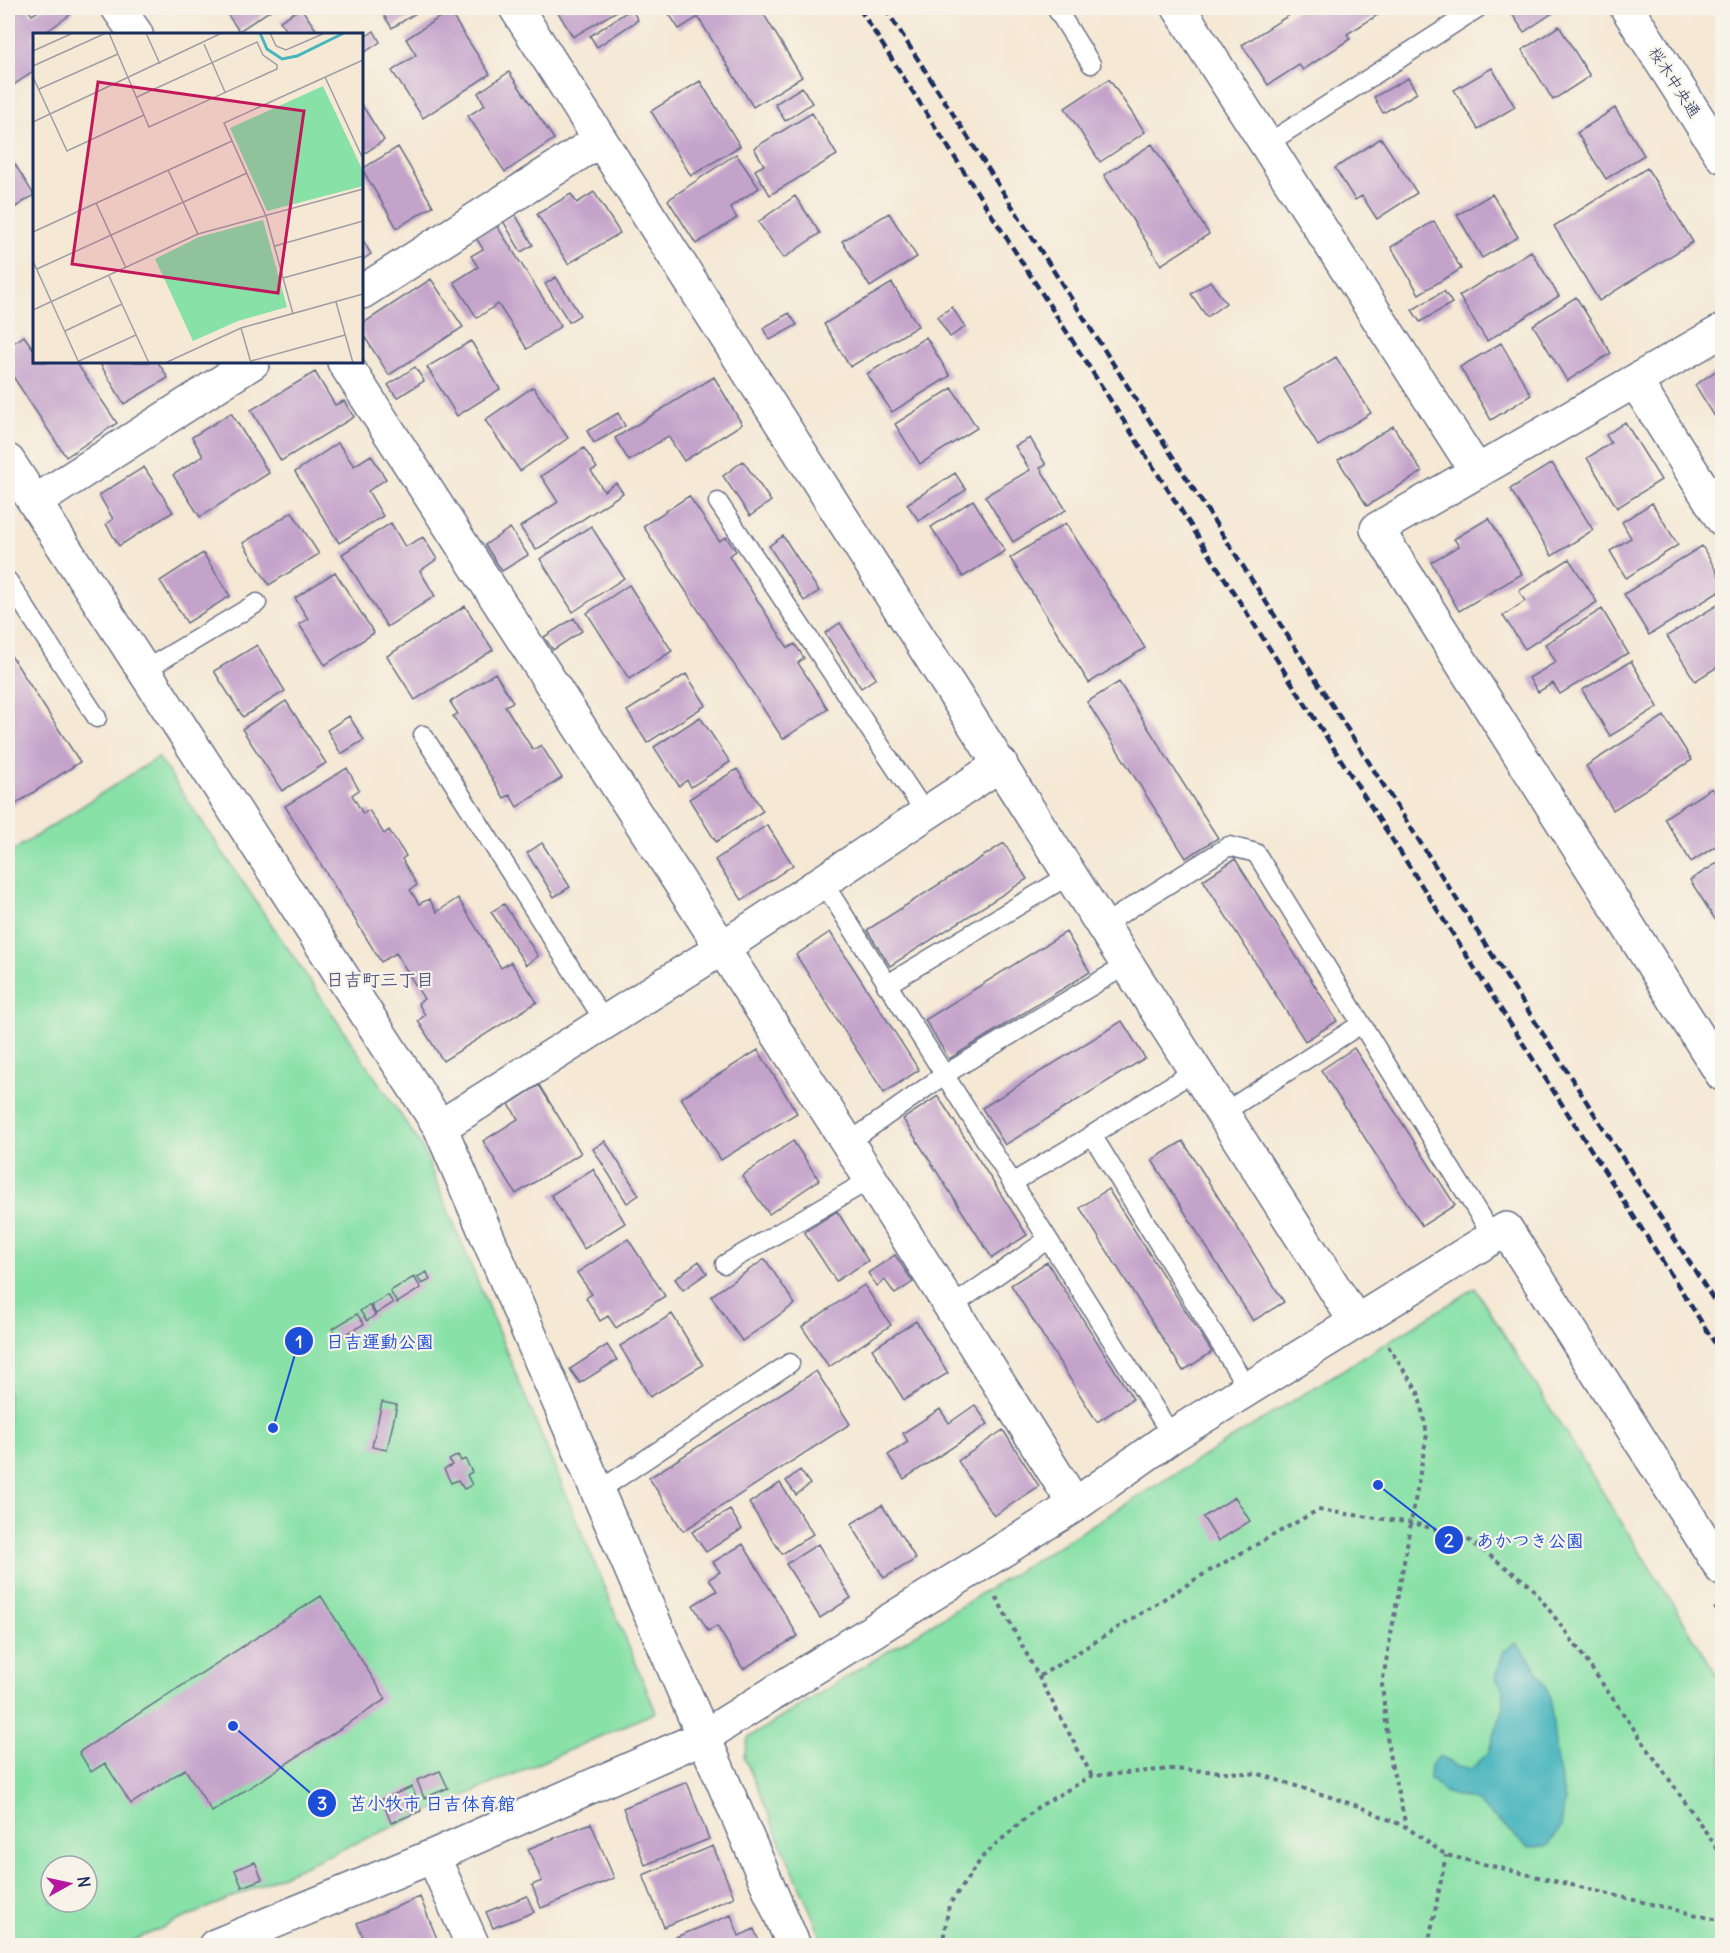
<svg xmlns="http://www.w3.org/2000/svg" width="1730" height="1953" font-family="Delius,'Klee One',sans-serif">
  <rect width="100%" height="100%" fill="#f7f3e8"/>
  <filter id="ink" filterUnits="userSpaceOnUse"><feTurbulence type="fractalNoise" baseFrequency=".0167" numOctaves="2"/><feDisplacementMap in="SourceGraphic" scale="12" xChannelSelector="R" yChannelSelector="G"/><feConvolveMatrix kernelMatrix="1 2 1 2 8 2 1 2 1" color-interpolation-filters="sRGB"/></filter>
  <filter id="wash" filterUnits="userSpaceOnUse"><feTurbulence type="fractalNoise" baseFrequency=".008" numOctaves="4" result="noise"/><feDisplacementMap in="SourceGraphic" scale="24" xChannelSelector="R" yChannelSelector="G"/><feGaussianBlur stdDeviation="1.35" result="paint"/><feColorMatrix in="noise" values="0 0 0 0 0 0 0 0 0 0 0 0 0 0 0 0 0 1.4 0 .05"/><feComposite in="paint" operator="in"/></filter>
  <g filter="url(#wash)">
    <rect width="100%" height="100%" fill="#f5e8d4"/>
    <path fill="#88e1a7" stroke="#528882" stroke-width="1.5" fill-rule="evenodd" d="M158,757L421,1145L656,1712L123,1945H8V854ZM51,1866H87V1902H51Z
      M1475,1288L1722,1683V1945H825L744,1757L748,1738Z"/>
    <path fill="#46b5be" stroke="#30728e" stroke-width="1.5" d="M1516,1643L1534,1665L1550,1695L1557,1765L1565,1799L1561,1827L1548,1846L1528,1847L1477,1802L1444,1792L1429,1778L1430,1766L1440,1756L1455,1765L1471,1769L1488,1753L1504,1707L1503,1688L1495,1677L1504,1651Z"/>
    <g id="blocks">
      <path fill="#c4a3cb" d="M12,8H27L32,15L43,8H70L74,12L43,34H34V71L12,86L8,80V10Z
        M223,8H274L239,31Z
        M301,8L319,34H289L280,21Z
        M379,8H424L392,28Z
        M558,8H622L573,37L556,9Z
        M665,8H760L802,77L753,107L698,17L679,29Z
        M1300,8H1389L1347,34L1350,39L1303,70L1299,65L1268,85L1242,45Z
        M1521,8H1551L1554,12L1524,32L1512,14Z
        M631,9L638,20L597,47L590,36Z
        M449,11L490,74L423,118L392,71L416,55L406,39Z
        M1559,26L1590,76L1553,100L1522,50Z
        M374,31L380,42L362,54V39Z
        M1492,68L1515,107L1478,129L1454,90Z
        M509,72L554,139L505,172L468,116L485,105L478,93Z
        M1408,78L1417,93L1383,113L1374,97Z
        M1109,79L1145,132L1100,162L1065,108Z
        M700,81L740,146L691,176L651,111Z
        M802,87L812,103L785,121L775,104Z
        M362,105L384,140L362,155Z
        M1615,108L1644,155L1606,179L1577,133Z
        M812,113L837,155L770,195L755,170L764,165L754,148Z
        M1381,138L1417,193L1377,219L1362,196L1355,200L1335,168Z
        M1152,144L1209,234L1161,265L1104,175Z
        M398,147L433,206L397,228L362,169Z
        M8,153L34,195L8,212Z
        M736,154L759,188L730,207L737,218L696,244L668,200Z
        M1647,168L1693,242L1599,301L1554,226Z
        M594,192L620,233L568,264L537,214L571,194L577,203Z
        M1492,194L1518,237L1482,258L1457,215Z
        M795,196L820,233L784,258L758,222Z
        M889,213L917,257L870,287L842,241Z
        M515,214L533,245L521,252L503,221Z
        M1434,221L1461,269L1419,294L1391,247Z
        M495,223L561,326L527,349L498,304L477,318L454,282L478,267L471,256L483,249L475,236Z
        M362,239L371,254L362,260Z
        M1531,251L1559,296L1487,341L1459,296Z
        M556,277L580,315L569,322L545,284Z
        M431,279L463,327L389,375L362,333V324Z
        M1210,281L1226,303L1207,317L1191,294Z
        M892,283L918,326L850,367L824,324Z
        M1444,291L1452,303L1420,322L1412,310Z
        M1576,297L1611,353L1567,381L1533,325Z
        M952,307L965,327L950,337L937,317Z
        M789,313L797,325L770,340L763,328Z
        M24,336L34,350V362H76L117,423L66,457L8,369V347Z
        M926,337L950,376L892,412L867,374Z
        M471,341L500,389L457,416L427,367Z
        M1501,343L1531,395L1491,420L1460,367Z
        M1336,357L1371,413L1318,446L1284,389Z
        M99,362H158L168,378L124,404Z
        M415,367L424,381L397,398L388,385Z
        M1722,367V428L1695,385Z
        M315,372L335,405L344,401L354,417L281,461L251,410Z
        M714,377L742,424L684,461L668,436L629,461L615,438Z
        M533,387L568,438L520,471L485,420Z
        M952,388L977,428L920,464L895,424Z
        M231,413L269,473L200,517L173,475L203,456L192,437Z
        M618,413L625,426L594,443L587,431Z
        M1625,422L1661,480L1617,508L1587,458L1611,443L1606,435Z
        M1393,426L1422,472L1367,506L1338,460Z
        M1030,438L1046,465L1040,468L1066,510L1013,542L985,496L1030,470L1015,446Z
        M338,443L354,466L371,455L386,479L368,491L383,516L339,543L295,472Z
        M584,448L597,468L591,471L604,491L616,483L623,493L536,550L520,527L558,502L541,476Z
        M743,461L771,501L750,516L723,476Z
        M1552,463L1593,530L1552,556L1510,489Z
        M144,467L173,512L119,546L106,524L113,519L99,495Z
        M955,473L966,490L919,521L907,504Z
        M689,496L719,541L726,537L736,551L729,556L788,648L795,644L804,658L798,663L828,709L783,739L643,526Z
        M973,500L1005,551L963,577L931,527Z
        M1652,503L1678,545L1626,578L1610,551L1631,538L1622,522Z
        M292,512L319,554L269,585L243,543Z
        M1489,518L1522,574L1459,611L1431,562L1459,546L1454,539Z
        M391,523L405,547L423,537L437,559L420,571L435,596L387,627L342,554Z
        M1066,523L1145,648L1089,683L1010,558Z
        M591,526L624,578L573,612L540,559Z
        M510,528L528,555L502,571L485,545Z
        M783,536L819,591L804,601L769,546Z
        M1702,546L1722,581V590L1649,635L1624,594Z
        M203,553L230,596L187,623L160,581Z
        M1569,559L1597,602L1525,649L1503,616L1525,601L1519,591Z
        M335,572L374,633L325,665L299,624L308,619L295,598Z
        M629,585L672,651L629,679L587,613Z
        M1722,602V664L1695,681L1667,636Z
        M465,606L493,650L415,700L387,656Z
        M1602,609L1628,653L1560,694L1553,683L1538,692L1529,678L1556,662L1545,644Z
        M574,618L582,631L553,650L544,637Z
        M840,623L876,678L861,688L825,633Z
        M257,645L285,691L243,717L214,671Z
        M8,651L80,762L8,809Z
        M1631,661L1658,707L1610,736L1582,690Z
        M495,673L513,702L505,706L533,750L541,745L562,778L517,807L510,795L504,798L453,716L458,714L450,702Z
        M686,674L706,705L647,743L627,711Z
        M1119,682L1218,838L1186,858L1087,702Z
        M286,701L326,763L282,791L242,729Z
        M349,716L364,740L341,754L327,730Z
        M1664,716L1692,760L1613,810L1586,766Z
        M700,717L730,762L691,787L687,780L679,786L654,747Z
        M347,768L359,790L352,795L363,814L369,810L384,834L389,830L406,856L402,859L417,885L410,890L419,904L429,899L437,912L458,898L501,968L511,962L537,1002L443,1061L418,1021L425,1015L418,1003L424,999L396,953L381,962L285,806Z
        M737,769L763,811L716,842L689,799Z
        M1712,788L1722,806V842L1691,862L1664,818Z
        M767,825L793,865L742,900L715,860Z
        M542,843L570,887L554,897L527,853Z
        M1004,843L1027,879L890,966L867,930Z
        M1235,859L1337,1021L1305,1041L1203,880Z
        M1722,860V917L1716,921L1690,880Z
        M504,904L538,956L526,965L491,912Z
        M830,932L919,1070L884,1093L796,955Z
        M1066,932L1090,972L949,1059L925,1020Z
        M1122,1021L1145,1058L1005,1145L982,1108Z
        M1354,1048L1455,1205L1422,1226L1321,1070Z
        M758,1050L797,1113L721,1160L681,1098Z
        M539,1085L581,1153L516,1194L483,1141L518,1119L509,1104Z
        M938,1096L1027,1235L992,1258L903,1119Z
        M605,1141L639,1195L627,1203L593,1149Z
        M793,1141L819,1180L769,1214L742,1176Z
        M1183,1141L1284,1302L1253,1321L1152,1160Z
        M593,1169L625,1223L584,1249L551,1195Z
        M1108,1189L1212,1352L1183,1371L1080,1208Z
        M837,1211L868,1261L836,1281L804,1232Z
        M628,1239L665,1296L616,1328L608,1316L600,1321L586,1298L592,1294L577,1273Z
        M895,1255L913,1282L895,1294L885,1280L877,1286L868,1273Z
        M765,1259L795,1304L742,1341L711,1296Z
        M699,1261L707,1273L683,1290L675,1279Z
        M1047,1262L1133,1399L1097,1422L1011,1285Z
        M427,1272L430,1280L422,1284L417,1277Z
        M414,1277L421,1288L397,1303L390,1291Z
        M864,1285L891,1325L829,1367L802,1327Z
        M388,1295L393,1303L376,1314L371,1305Z
        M369,1305L375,1315L367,1321L360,1311Z
        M357,1314L364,1324L338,1339L332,1329Z
        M672,1314L703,1365L650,1397L620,1346Z
        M916,1321L948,1373L904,1400L872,1349Z
        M607,1345L617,1360L580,1383L570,1369Z
        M816,1371L850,1424L683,1531L649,1478Z
        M382,1402L397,1405L387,1450L372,1447Z
        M975,1405L988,1424L904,1479L888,1455L908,1442L903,1433L940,1409L949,1423Z
        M1003,1430L1039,1486L994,1516L958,1461Z
        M458,1455L461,1461L465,1459L472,1472L467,1475L472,1485L464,1489L458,1480L451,1483L444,1469L452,1465L449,1460Z
        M800,1470L810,1484L796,1495L786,1481Z
        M780,1483L813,1534L782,1554L749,1503Z
        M1235,1497L1250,1521L1218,1541L1203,1517Z
        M882,1505L916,1559L884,1578L851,1524Z
        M730,1510L742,1529L706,1552L692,1532Z
        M743,1544L798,1636L743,1669L717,1626L708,1631L693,1605L717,1591L709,1579L720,1572L713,1562Z
        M818,1544L851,1598L820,1618L786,1564Z
        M321,1596L386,1699L212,1812L185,1769L131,1804L105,1763L91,1772L79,1752Z
        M440,1771L448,1788L424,1798L417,1780Z
        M687,1782L709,1839L645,1865L623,1808Z
        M412,1787L421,1811L391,1823L382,1799Z
        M591,1823L614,1878L541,1908L532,1885L542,1881L528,1849Z
        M713,1846L734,1897L664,1927L643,1875Z
        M255,1862L262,1879L242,1887L235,1870Z
        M527,1896L534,1912L493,1928L486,1912Z
        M420,1897L440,1946H367L357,1923Z
        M731,1915L739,1936L754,1929L761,1946H680L676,1937Z"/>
    </g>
  </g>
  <g filter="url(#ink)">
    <use href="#blocks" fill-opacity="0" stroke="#677087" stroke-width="1.5"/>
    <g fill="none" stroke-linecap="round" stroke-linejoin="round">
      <g stroke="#677087" stroke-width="21">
        <path id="lane" d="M1056,8L1091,64
          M1267,144L1478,8
          M718,502L926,814
          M8,581L97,718
          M143,671L257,603
          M423,735L605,1022
          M823,882L1172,1436
          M1103,925L1229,846L1256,853L1493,1237
          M886,985L1071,874
          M1223,1113L1361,1024
          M1092,1135L1196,1070
          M848,1143L944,1075L1128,964
          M1012,1183L1092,1135L1248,1389
          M725,1264L871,1179
          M951,1307L1047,1240
          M597,1492L790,1363"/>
      </g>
      <g stroke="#677087" stroke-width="36">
        <path id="street" d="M118,8L136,34
          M516,8L1356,1322
          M1179,8L1477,472
          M362,292L600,140
          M1722,331L1377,529L1722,1074
          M344,362L848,1143L1075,1505
          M1635,381L1722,519
          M8,461L440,1127L794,1946
          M35,502L253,362
          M440,1127L722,948L1001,764
          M433,1856L473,1946
          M215,1946L433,1856L703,1737L1075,1505L1172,1436L1506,1229L1722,1569"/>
      </g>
      <g stroke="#677087" stroke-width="36">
        <path id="secondary" d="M1627,8L1722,156"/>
      </g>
      <path stroke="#677087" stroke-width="4" stroke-dasharray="4.5 4.5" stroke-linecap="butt" d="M1388,1346L1418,1392L1427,1434L1382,1684L1389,1754L1406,1826
        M996,1597L1092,1776
        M1715,1607L1722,1619
        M1040,1676L1204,1574L1318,1510L1413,1523L1466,1538L1531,1586L1569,1636L1722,1855
        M942,1946L949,1905L984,1855L1038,1807L1092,1776L1171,1769L1259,1774L1358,1806L1406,1827L1446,1855L1722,1921
        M1428,1946L1446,1855"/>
      <use href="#lane" stroke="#fff" stroke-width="18"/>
      <use href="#street" stroke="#fff" stroke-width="33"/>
      <use href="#secondary" stroke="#fff" stroke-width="33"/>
      <path stroke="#1b2f5e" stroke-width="4.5" stroke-dasharray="9 4.5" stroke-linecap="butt" d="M859,8L1722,1354
        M885,8L1722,1313"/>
    </g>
  </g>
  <g text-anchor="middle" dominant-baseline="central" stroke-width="4.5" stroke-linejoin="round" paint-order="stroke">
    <g font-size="16" fill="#1b2f5e" stroke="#f7f3e8">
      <text transform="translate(1675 82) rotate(57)">桜木中央通</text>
    </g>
    <g font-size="18" font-weight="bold" fill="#565884" stroke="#f7f3e8">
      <text x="380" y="979">日吉町三丁目</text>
    </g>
  </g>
  <g transform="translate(33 33)">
    <rect width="330" height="330" fill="#f5e8d4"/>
    <path d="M290,53L330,138V153L234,178L197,95ZM230,187L254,274L205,288L160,308L122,226L166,204Z" fill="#88e1a7"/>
    <path fill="none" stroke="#46b5be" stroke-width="3" d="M227,0L234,16L249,26L264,23L311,0"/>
    <path fill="none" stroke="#9e9ea5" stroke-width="1.5" d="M76,0L116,94L244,36V32L230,22L224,9L104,64M113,0L127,31M237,0L243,13L253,17L292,0M171,11L192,59M0,18L40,0M0,33L73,0M0,44L34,118L111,82M292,44L330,126M6,56L85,21M0,89L189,0M135,137L165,201M63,170L93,235M0,199L199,108M242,213L330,188M0,228L46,330M4,236L214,140M76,243L116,330M250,245L330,223M303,269L320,330M0,277L165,201L330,156M260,281L233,183L191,90L330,27M208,295L218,330M32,298L89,271M46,328L103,302M218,328L312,302M132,330L208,295L330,261"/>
    <path fill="#c2185b" fill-opacity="0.15" stroke="#c2185b" stroke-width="3" d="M65,49L271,78L245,260L39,231Z"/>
    <rect width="330" height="330" fill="none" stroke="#1b2f5e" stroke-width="3"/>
  </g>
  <path fill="none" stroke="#1d4ed8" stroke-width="2" d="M273 1428L299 1341M1378 1485L1449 1540M233 1726L322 1803"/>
  <g fill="#1d4ed8" stroke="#f7f3e8" stroke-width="2">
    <circle cx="273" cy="1428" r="6"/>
    <circle cx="1378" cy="1485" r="6"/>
    <circle cx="233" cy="1726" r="6"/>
    <circle cx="299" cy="1341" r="15"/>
    <circle cx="1449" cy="1540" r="15"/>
    <circle cx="322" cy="1803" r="15"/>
  </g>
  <g font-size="18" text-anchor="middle" font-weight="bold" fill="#fff">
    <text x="299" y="1348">1</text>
    <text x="1449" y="1547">2</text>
    <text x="322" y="1810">3</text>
  </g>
  <g font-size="18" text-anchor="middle" font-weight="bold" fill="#1d4ed8" stroke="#f7f3e8" stroke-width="4.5" stroke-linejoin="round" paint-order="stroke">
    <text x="380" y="1348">日吉運動公園</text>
    <text x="1530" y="1547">あかつき公園</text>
    <text x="432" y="1810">苫小牧市 日吉体育館</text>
  </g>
  <rect width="1730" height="1953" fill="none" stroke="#f7f3e8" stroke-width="30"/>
  <g transform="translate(69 1884) rotate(82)"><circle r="28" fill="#f7f3e8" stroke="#9fa5b1" stroke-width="1.5"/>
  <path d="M0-4.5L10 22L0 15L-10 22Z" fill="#b5179e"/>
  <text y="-9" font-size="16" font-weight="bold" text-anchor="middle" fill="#1b2f5e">N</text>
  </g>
</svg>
